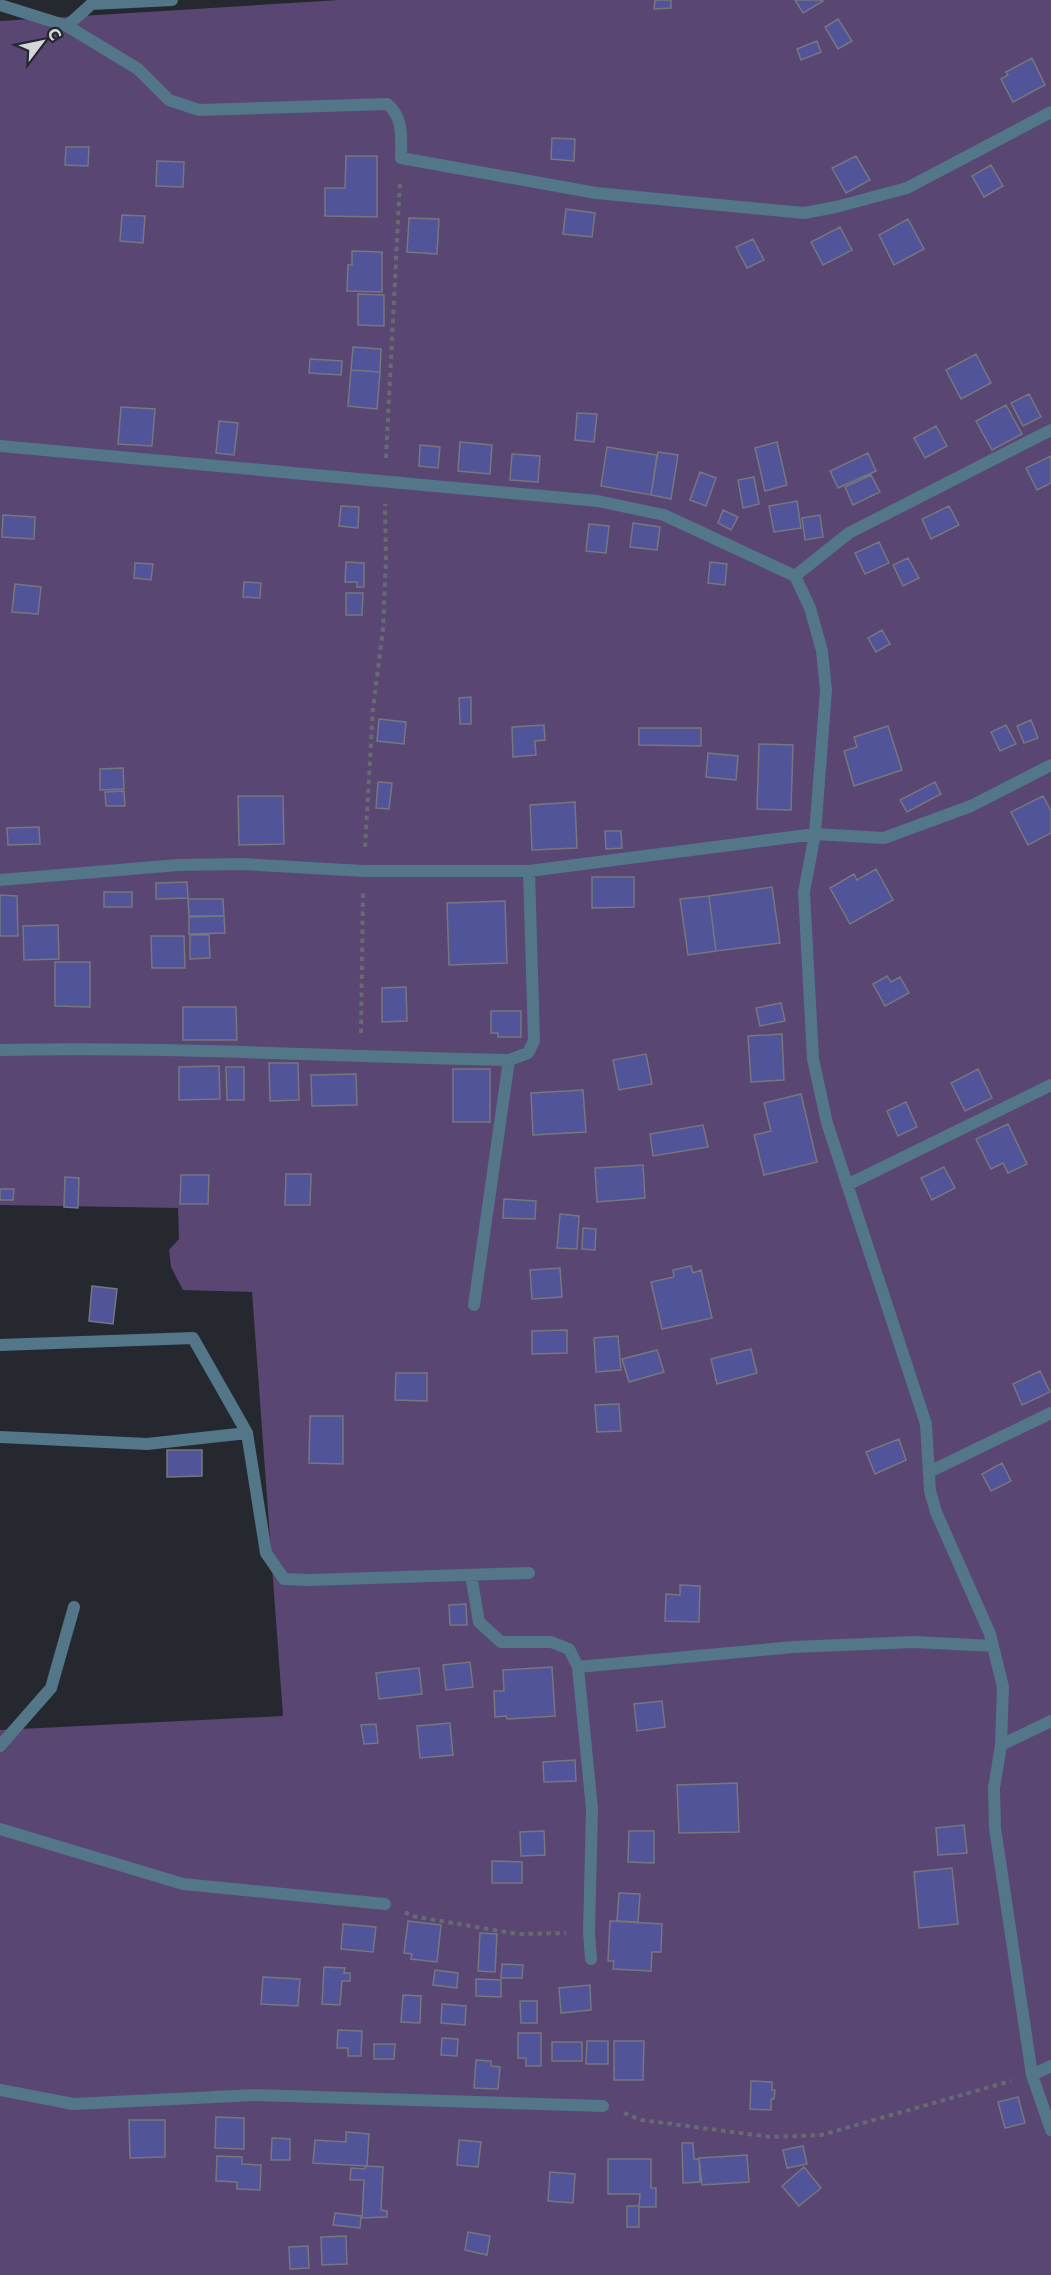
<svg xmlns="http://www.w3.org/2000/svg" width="1051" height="2275" font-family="Commissioner,sans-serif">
  <rect width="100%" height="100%" fill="#25292f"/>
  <path fill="#594673" d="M339,0H1051V2275H0V1730L283,1716L252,1292L183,1290L171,1267L169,1250L179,1239L178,1208L0,1205V21Z"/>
  <path fill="#525499" stroke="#76777e" stroke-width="1.5" d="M655,0H671V8L654,9Z
    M795,0H822L823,1L803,13Z
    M838,19L852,41L838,49L825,27Z
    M817,41L821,52L801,60L797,49Z
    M1032,58L1045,85L1013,102L1001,79L1008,75L1006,72Z
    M552,138L575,139L574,161L551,159Z
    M66,147H89L88,166L65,165Z
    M346,156H377V217L325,216V188H345Z
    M856,156L870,180L846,193L832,168Z
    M157,161L184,162L183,187L156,186Z
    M991,165L1003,186L984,197L972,176Z
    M566,209L595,213L592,237L563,234Z
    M122,215L145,216L143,243L120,241Z
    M409,218L439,219L437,254L407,252Z
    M908,219L924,249L894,265L879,235Z
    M840,227L852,250L823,265L811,242Z
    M753,239L764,260L747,268L736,247Z
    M352,251L382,252V292L347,291L348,265H352Z
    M358,294L384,295V326L358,325Z
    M353,347L381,349L380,372L351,370Z
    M976,354L991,383L961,399L946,370Z
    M310,359L342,361L341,375L309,373Z
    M351,370L380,372L377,409L348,406Z
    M1029,394L1041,417L1023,426L1011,403Z
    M1006,405L1022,434L992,450L976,421Z
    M121,407L155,409L152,446L118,444Z
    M577,413L597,414L594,442L575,440Z
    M219,421L238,423L234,455L216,453Z
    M936,426L947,446L925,458L914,438Z
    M460,442L492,445L490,474L458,471Z
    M777,442L787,485L765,491L755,448Z
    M420,445L440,447L438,468L419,466Z
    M607,447L657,455L651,495L601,486Z
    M658,452L678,455L671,499L651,495Z
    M868,453L876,471L838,488L830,471Z
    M512,454L540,456L538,482L510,480Z
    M1051,456V483L1037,490L1026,468Z
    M700,472L716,478L706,506L690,500Z
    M871,475L880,492L853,505L845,487Z
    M754,477L759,504L743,508L738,480Z
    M797,501L801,528L774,532L769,506Z
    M341,506L359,507L358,528L339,526Z
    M949,506L959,525L931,539L922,519Z
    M723,510L738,517L731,530L718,523Z
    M3,515L35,517L34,539L2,537Z
    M820,515L823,537L805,540L802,518Z
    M633,523L660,527L657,550L630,547Z
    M589,524L609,526L606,553L586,551Z
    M879,542L889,563L865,574L855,553Z
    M908,558L919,578L903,586L893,565Z
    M346,562L364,563V587H357V582H345Z
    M710,562L727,564L725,585L708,583Z
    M135,563L153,564L151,580L134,578Z
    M244,582L261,583L260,598L243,597Z
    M15,584L41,587L38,614L12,612Z
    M346,593H363L362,615H346Z
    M882,630L890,644L876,652L868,638Z
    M471,697V724H460L459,698Z
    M379,719L406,722L404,744L377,741Z
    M1031,720L1038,738L1024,743L1017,726Z
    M544,725L545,740L535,741L536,755L513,757L512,727Z
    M1006,725L1016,744L1000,751L991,732Z
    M888,726L902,770L854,786L844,751L857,747L854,737Z
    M639,728H701V746L639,745Z
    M759,744L793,745L791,810L757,809Z
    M708,753L738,756L736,780L706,777Z
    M123,768L124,789L100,790V769Z
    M378,782L392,783L389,809L376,808Z
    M935,782L941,794L907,812L900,800Z
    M124,791L125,806H106L105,792Z
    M238,796H283L284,844L239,845Z
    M1043,796L1051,811V833L1028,845L1011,812Z
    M575,802L577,848L532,850L530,805Z
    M39,827L40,844L8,845L7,828Z
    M605,831H621L622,848L606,849Z
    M876,869L893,900L850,924L830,888L854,874L857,880Z
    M592,877H634V907L592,908Z
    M187,882L188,898L156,899V883Z
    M772,887L780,943L716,951L709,896Z
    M104,892H132V907H104Z
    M0,895L17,896L18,936H0Z
    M709,896L716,951L688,955L680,899Z
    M188,899H223L224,916H189Z
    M505,901L507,963L449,965L447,903Z
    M224,916L225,933L189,934V917Z
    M58,925L59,959L24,960L23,926Z
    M190,935H209L210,958L190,959Z
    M151,936H184L185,968H152Z
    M55,962H90V1007L55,1006Z
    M887,976L891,982L900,977L909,993L885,1006L873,984Z
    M406,987L407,1021L382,1022V988Z
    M781,1003L785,1021L760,1026L756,1008Z
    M183,1007H236L237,1040H183Z
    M491,1011H521V1037H498V1033H491Z
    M782,1034L784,1080L751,1082L748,1036Z
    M646,1054L652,1084L619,1090L613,1060Z
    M269,1063H298L299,1100L270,1101Z
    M219,1066L220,1099L179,1100V1067Z
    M226,1067H244V1100H227Z
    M453,1069H490V1122H453Z
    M978,1069L992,1098L965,1111L951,1083Z
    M356,1074L357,1105L312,1106L311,1075Z
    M583,1090L586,1132L533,1135L531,1093Z
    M801,1094L817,1162L764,1175L754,1135L771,1131L764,1103Z
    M906,1102L917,1127L898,1136L887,1111Z
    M1008,1124L1027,1164L1008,1173L1003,1163L991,1169L976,1139Z
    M703,1125L708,1147L653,1156L650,1134Z
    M643,1165L645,1198L597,1202L595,1168Z
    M944,1167L955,1188L932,1200L921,1178Z
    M286,1174H311L310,1205H285Z
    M181,1175H209L208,1204H180Z
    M65,1177L79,1178L78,1208L64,1207Z
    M0,1189H14L13,1200H0Z
    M504,1199L536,1201L535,1219L503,1218Z
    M560,1214L579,1216L577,1249L557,1248Z
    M583,1228L596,1229L595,1250L582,1249Z
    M691,1266L693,1273L701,1270L712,1318L662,1329L651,1282L674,1277L673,1270Z
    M560,1268L562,1297L532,1299L530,1270Z
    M92,1286L117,1289L113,1324L89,1321Z
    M567,1330V1353L532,1354V1331Z
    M618,1336L621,1370L596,1372L594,1338Z
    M751,1349L757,1373L717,1384L711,1359Z
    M657,1350L664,1372L629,1382L622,1359Z
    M1040,1371L1050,1392L1022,1405L1013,1384Z
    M396,1373H427V1401L395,1400Z
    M619,1404L621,1431L597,1432L595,1405Z
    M310,1416H343V1464L309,1463Z
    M899,1439L906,1460L875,1474L866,1452Z
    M167,1450H202V1476L167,1477Z
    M1002,1463L1011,1481L991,1491L982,1474Z
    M680,1585L700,1586L699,1622L665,1621L666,1594L680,1595Z
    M466,1604L467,1625H450L449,1605Z
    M470,1662L473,1687L446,1690L443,1665Z
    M552,1667L555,1716L507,1719L506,1716L495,1717L494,1691H504L503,1670Z
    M419,1668L422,1694L379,1699L376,1673Z
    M662,1701L665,1727L637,1731L634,1704Z
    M450,1723L453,1755L420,1758L417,1726Z
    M376,1724L378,1743L364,1744L361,1725Z
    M575,1760L576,1781L544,1782L543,1762Z
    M737,1783L739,1832L679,1833L677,1785Z
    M964,1825L967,1853L938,1855L936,1828Z
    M544,1831L545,1855L521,1856L520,1832Z
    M629,1831H654V1863L628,1862Z
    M492,1861L522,1862V1883H492Z
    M952,1868L958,1924L919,1928L914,1872Z
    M619,1893L640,1894L638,1922L617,1921Z
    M408,1921L441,1925L437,1962L411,1959L412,1954L404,1953Z
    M610,1921L662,1924L661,1952H652L651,1971L613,1969L614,1961H608Z
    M343,1924L376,1927L373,1952L341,1949Z
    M480,1933L497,1934L495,1972L478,1971Z
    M502,1964L523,1965L522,1978H501Z
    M324,1967L345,1968L344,1973H350V1981H342L340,2005L322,2004Z
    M435,1970L458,1973L457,1988L433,1985Z
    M263,1977L300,1979L298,2006L261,2004Z
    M476,1979L501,1980V1997L476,1996Z
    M590,1985L591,2010L561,2013L559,1988Z
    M403,1995L421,1996L420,2023L401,2022Z
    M520,2001H537V2023H521Z
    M442,2004L466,2006L465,2025L441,2023Z
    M338,2030L362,2031L361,2056H348V2048H337Z
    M518,2033H541V2066H526V2058H518Z
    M442,2038L458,2039L457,2056L441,2055Z
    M587,2041H608V2064H586Z
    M614,2041H644L643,2080H614Z
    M552,2042H582V2061H552Z
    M374,2044H395L394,2059H374Z
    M476,2060L491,2061V2066L500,2067L498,2089L474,2088Z
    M751,2081L772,2082V2090H775L774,2099H771V2110L750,2109Z
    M1018,2097L1025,2123L1005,2128L998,2102Z
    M216,2117L244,2118V2149L215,2148Z
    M129,2120H165V2157L130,2158Z
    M346,2132L369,2134L367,2166L313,2163L315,2140L346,2142Z
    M272,2138L290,2139V2160H271Z
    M459,2140L481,2142L478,2167L457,2165Z
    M682,2143H693L694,2159H699L700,2182L683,2183Z
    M803,2146L807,2164L787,2168L783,2150Z
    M747,2155L749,2182L702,2185L699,2158Z
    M217,2156L242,2157V2164L261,2165L260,2190L237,2189V2182L216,2181Z
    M608,2159H651V2188H656V2207H639L640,2194H608Z
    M365,2166L383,2167L381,2210L387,2211V2217L362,2218L364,2180H350L351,2168L365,2169Z
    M804,2167L821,2188L799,2206L782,2186Z
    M550,2172L575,2174L573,2203L548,2201Z
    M627,2206H639V2227H627Z
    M335,2213L361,2216L360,2228L333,2225Z
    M468,2232L490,2236L487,2255L465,2250Z
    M346,2236L347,2264L322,2265L321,2237Z
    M308,2246L309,2268L290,2269L289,2247Z"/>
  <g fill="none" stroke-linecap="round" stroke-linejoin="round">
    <path stroke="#676b70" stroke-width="4" stroke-dasharray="4.5 4.5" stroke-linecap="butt" d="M386,458L400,181
      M365,847L373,709L383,629L386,560L385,504
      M361,1033L363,893
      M405,1912L412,1916L518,1934L566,1933
      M624,2113L641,2120L771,2137L821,2135L1011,2081"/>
    <path stroke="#537689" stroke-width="12" d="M91,4L172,0
      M0,5L67,26L138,69L169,100L199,110L387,104C404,117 401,138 401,158L596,193L804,213L836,207L907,188L1051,112
      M67,26L96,0
      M0,446L598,501L664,515L795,576L810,608L822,651L826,690L815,834L804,892L813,1059L827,1123L926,1424L930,1491L936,1512L990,1634L1003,1687L1001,1745L994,1788L995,1828L1032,2075L1051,2130
      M795,576L849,533L1051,430
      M0,880L178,865L243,864L364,871H529L815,834L884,838L971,806L1051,765
      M0,1050C170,1046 340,1057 509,1060
      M847,1185L1051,1085
      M474,1305L509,1060L528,1053L534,1041L529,871
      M0,1345L193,1338L247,1433
      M0,1437L147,1444L247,1433L266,1553L284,1579L310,1580L529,1573
      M929,1472L1051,1413
      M471,1575L479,1622L501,1642H551L569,1649L578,1667L592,1809L589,1932L591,1959
      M578,1667L793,1647L914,1642L993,1646
      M1001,1745L1051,1721
      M0,1746L51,1688L74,1607
      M0,1829L183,1884L385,1904
      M1032,2075L1051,2066
      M0,2090L73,2104L255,2095L603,2106"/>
  </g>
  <g transform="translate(42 42) rotate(58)" stroke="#25292f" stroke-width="4.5" paint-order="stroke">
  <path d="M0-4.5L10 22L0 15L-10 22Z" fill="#d5d7db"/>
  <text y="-9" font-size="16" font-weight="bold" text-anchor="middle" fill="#d5d7db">С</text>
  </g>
</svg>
